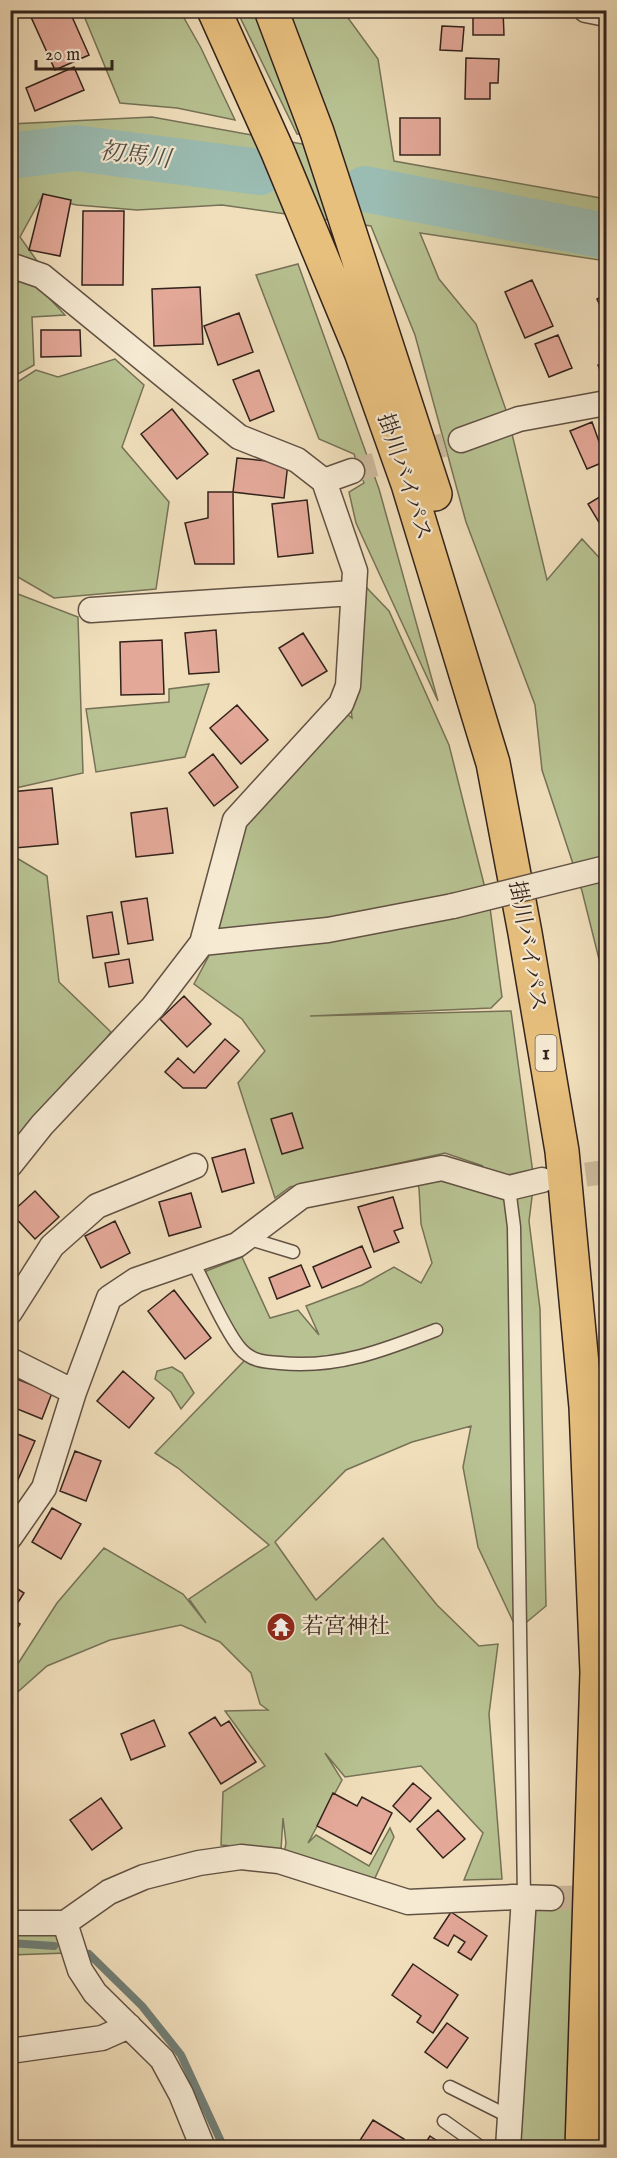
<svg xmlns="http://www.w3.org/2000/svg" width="617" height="2158" font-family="'IM FELL English','Noto Serif JP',serif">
  <rect width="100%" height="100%" fill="#f1dfbc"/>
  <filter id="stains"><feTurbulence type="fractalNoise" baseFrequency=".00333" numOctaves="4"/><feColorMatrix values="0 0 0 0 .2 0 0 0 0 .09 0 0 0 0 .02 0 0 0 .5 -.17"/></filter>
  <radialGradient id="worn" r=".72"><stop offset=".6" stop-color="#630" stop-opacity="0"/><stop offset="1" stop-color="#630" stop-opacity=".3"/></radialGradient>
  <path fill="#b8c292" stroke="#767257" stroke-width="1.5" d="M82,11H180L201,48L235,120L177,108L120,103Z
    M237,11H261L308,135L297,134Z
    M286,11H343L378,59L394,161L606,199V261L420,233L439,279L476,324L507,413L547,580L582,539L606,565V987L582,891L542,770L535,705L466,522L415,335L371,226L222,205L137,210L77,205L47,199L43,195L20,237L57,289L11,264L10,124L152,117L341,151Z
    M298,264L379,489L438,701L356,523L349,492L364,483L354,454L319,439L256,275Z
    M10,275L37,285L65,315L32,317L34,365L11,378Z
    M115,359L144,385L122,447L169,502L156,589L54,598L11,573V386L36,370L58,377Z
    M366,587L389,611L449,745L490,908L502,997L491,1008L310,1016L511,1011L534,1181L529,1221L540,1309L546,1606L517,1630L478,1547L463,1467L471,1426L412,1442L346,1470L275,1542L316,1600L383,1538L437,1605L479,1646L498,1644L489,1714L502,1879L464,1880L483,1833L421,1766L345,1777L325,1753L342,1780L308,1843L316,1835L369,1866L390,1828L394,1837L374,1880L284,1854L286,1843L283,1818L281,1850L221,1845L223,1792L265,1766L225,1711L268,1710L260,1704L251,1673L220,1642L181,1625L110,1640L47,1666L11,1698L10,1676L57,1603L104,1548L183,1594L206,1623L189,1599L269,1545L178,1468L155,1453L244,1361L204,1272L242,1257L270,1318L298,1310L319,1335L306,1306L362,1285L394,1267L421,1283L432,1263L421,1224L419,1188L408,1163L483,1166L445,1153L290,1187L275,1198L238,1083L265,1051L242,1019L194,984L212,950L391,917L385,907L387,912L215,936L237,822L341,709L352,718L350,698Z
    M10,591L78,617L83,773L11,789Z
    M209,684L185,757L96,772L86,709L169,702V689Z
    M10,854L47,876L59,982L111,1032L10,1166Z
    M172,1367L182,1373L194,1393L181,1409L171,1392L155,1379L157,1371Z
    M524,1897L578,1902L567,2147L512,2148Z
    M10,1923H59L66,1953L11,1955Z"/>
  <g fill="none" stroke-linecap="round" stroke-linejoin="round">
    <path stroke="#717f76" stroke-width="8" d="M10,1943L54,1946
      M89,1954L142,2006L181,2055L224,2148"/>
    <path stroke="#9bbcb2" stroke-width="46" d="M10,156L75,148L260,172
      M365,189L606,236"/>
  </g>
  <path fill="#e3a898" stroke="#33231c" stroke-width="1.5" d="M45,10H69L89,55L55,70L31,17Z
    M473,10H503L504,35H473Z
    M442,26L464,27L462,51L440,50Z
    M466,58L499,59L498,83H490V99H465Z
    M74,67L84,90L35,111L26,88Z
    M400,118H440V155H400Z
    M43,194L71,200L60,256L29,250Z
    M83,211H124L123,285H82Z
    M532,280L553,326L525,338L505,292Z
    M200,287L203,344L154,346L152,289Z
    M606,294V318L597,299Z
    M239,313L253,352L218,365L204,326Z
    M41,330H80L81,356L41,357Z
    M558,335L572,368L549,377L535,344Z
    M606,361V385L598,365Z
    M259,370L274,411L250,421L233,380Z
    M172,409L208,454L177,479L141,434Z
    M592,422L606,461L587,469L570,431Z
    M237,458L288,463L284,498L233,492Z
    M208,492H233L234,564H195L185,523L208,518Z
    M606,493V520L600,524L588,504Z
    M307,500L313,553L278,557L272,504Z
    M216,630L219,672L189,674L185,633Z
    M303,633L327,671L302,686L279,648Z
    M162,640L164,694L121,695L120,642Z
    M237,705L268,740L241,764L210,728Z
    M213,754L238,787L214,806L189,773Z
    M52,788L58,844L15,848L10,792Z
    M167,808L173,853L136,857L131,813Z
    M147,898L153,940L128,944L121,902Z
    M112,912L119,954L93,958L87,916Z
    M129,959L133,983L109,987L105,963Z
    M184,996L211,1024L187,1047L160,1019Z
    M225,1039L239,1051L206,1088H183L165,1072L178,1058L194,1073Z
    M292,1113L303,1148L282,1154L271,1119Z
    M245,1149L254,1183L222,1192L212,1158Z
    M35,1191L59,1217L35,1239L11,1213Z
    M191,1193L201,1227L169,1236L159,1202Z
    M393,1197L403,1228L394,1231L399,1242L374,1252L358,1207Z
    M115,1221L130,1253L101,1268L85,1236Z
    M362,1246L371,1267L322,1288L313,1267Z
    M301,1265L310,1286L277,1299L269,1278Z
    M174,1290L211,1338L185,1359L148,1311Z
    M123,1371L154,1398L129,1428L97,1401Z
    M17,1379L52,1393L42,1419L10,1406V1394Z
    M10,1431L35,1441L17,1482L10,1479Z
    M75,1451L101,1461L86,1501L60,1491Z
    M52,1508L81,1524L61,1559L32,1542Z
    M10,1584L24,1593L10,1615Z
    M10,1618L20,1624L10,1640Z
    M215,1717L221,1726L229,1721L256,1762L221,1784L189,1733Z
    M154,1720L165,1746L131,1760L121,1734Z
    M413,1783L431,1798L410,1822L393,1806Z
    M333,1793L357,1806L362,1797L392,1813L371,1854L317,1826Z
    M101,1798L122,1828L92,1850L70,1820Z
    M438,1810L465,1839L443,1858L417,1829Z
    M451,1912L487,1936L471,1960L458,1952L465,1942L454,1935L448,1946L434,1938Z
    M413,1964L458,1995L433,2033L417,2022L421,2016L392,1995Z
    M447,2023L468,2038L447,2068L425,2052Z
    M373,2120L404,2139L399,2148H355Z
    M430,2136L448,2148H422Z"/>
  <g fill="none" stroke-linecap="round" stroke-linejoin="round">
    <path stroke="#cbb99c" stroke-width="24" stroke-dasharray="24 12" stroke-linecap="butt" d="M352,471L461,440
      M550,1179L606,1172
      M551,1898L606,1897"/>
    <g stroke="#625244" stroke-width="15">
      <path id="lane" d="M509,1188L514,1227L524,1897
        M247,1238L293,1252
        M193,1262C206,1286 223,1327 239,1347C250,1361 264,1362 280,1363C336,1369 385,1350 436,1330
        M450,2087L510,2117
        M444,2121L482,2148"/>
    </g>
    <g stroke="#625244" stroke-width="27">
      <path id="street" d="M586,10L606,14
        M10,265L42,276L239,437L297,460L324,481L355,571L348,686L341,704L235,820L202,943L153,1007L42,1125L10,1165
        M461,440L519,419L606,403
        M324,481L352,471
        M91,610L353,593
        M202,943L328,930L453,906
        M10,1312L52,1246L97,1206L195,1166
        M10,1360L74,1392
        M10,1537L44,1488L74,1392L109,1298L136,1280L237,1245L302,1196L442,1168L509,1188L542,1180
        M10,1923H65L109,1892L144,1877L199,1863L241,1857L279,1861L408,1902L513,1897L551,1898
        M65,1923L80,1970L95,1993L162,2059L181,2094L203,2148
        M10,2051L102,2038L129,2026
        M508,2148L524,1897"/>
    </g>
    <g stroke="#33231c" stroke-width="36">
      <path id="highway" d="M214,10L277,150L361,352L408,484L493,763L525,933L562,1151L586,1407L597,1672L582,2148
        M271,10L317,132L435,494"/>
    </g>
    <use href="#lane" stroke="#f6ead3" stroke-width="12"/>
    <use href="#street" stroke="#f6ead3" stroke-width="24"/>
    <use href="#highway" stroke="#e8c07e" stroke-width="33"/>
    <g stroke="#625244" stroke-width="27" stroke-linecap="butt">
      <path id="street-bridge" d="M453,906L606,868"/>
    </g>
    <use href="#street-bridge" stroke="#f6ead3" stroke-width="24"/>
  </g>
  <defs>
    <g id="temple-disc" transform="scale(1.5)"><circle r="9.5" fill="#8f2418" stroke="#f6ead3"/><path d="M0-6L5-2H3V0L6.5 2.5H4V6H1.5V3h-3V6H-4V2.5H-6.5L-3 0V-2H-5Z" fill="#fff"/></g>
  </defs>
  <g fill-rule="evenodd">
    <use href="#temple-disc" x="281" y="1627"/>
  </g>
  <g text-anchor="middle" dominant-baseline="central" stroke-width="4.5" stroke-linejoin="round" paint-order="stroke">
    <rect fill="#f6ead3" stroke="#6e5f53" stroke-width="1.5" x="535.5" y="1035" width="21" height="36" rx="4.5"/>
    <g font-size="21" font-weight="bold" fill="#33231c">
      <text x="546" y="1053">1</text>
    </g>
    <g font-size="22" fill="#33231c" stroke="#f6ead3">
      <text transform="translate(404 477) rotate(72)">掛川バイパス</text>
      <text transform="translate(527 946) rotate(80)">掛川バイパス</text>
    </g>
    <g font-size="22" fill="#33231c" stroke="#f6ead3" text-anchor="start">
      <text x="302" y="1627">若宮神社</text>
    </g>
    <g font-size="24" font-style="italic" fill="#525149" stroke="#f6ead3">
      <text transform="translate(135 156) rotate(7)">初馬川</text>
    </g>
  </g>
  <rect width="617" height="2158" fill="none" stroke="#f1dfbc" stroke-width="36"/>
  <rect x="12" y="12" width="593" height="2134" fill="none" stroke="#33231c" stroke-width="3"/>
  <rect x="18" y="18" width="581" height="2122" fill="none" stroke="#33231c" stroke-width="1.5"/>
  <path d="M36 60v9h76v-9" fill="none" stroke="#33231c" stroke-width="3"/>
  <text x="45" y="60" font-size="18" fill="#33231c" stroke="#f6ead3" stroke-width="4.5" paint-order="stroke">20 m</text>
  <rect width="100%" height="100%" filter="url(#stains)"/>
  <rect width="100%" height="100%" fill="url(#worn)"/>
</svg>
